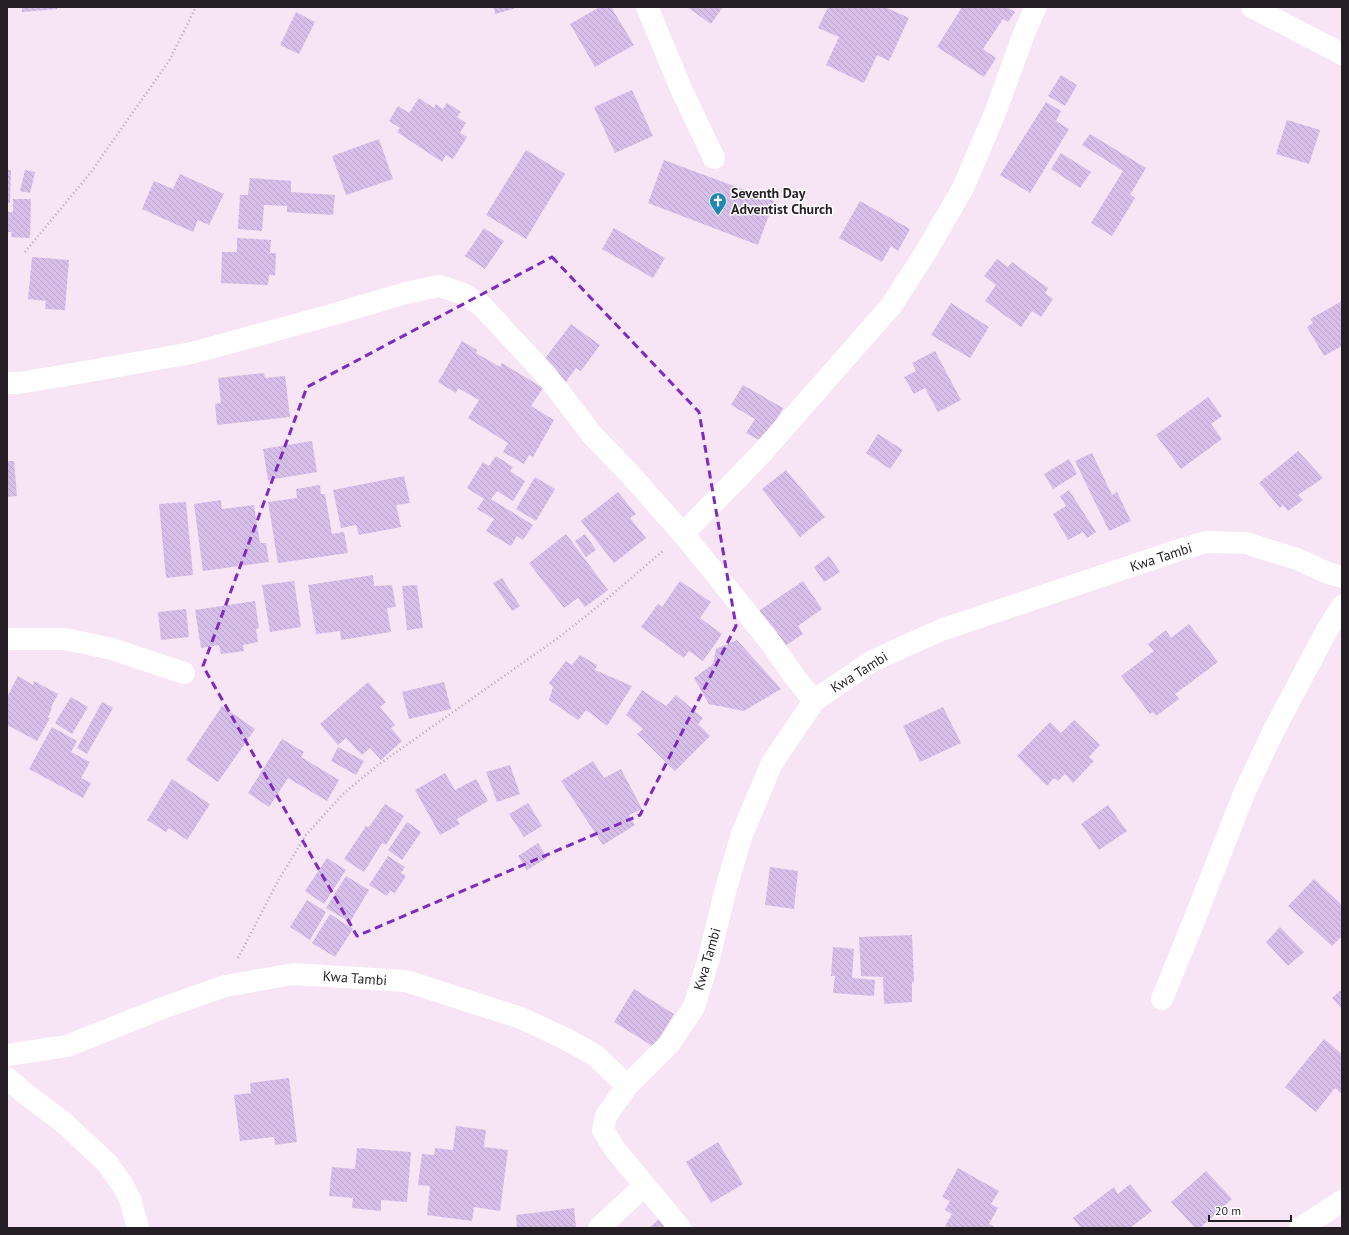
<svg xmlns="http://www.w3.org/2000/svg" width="1349" height="1235" font-family="'PT Sans',sans-serif">
  <defs>
    <pattern id="building-back-hatch" width="6" height="6" patternUnits="userSpaceOnUse"><rect width="6" height="6" fill="#d7bfea"/><path d="M-1 5l2 2M0 0l6 6M5-1l2 2" fill="none" stroke="#b8a4c9"/></pattern>
  </defs>
  <rect width="100%" height="100%" fill="#f7e4f4"/>
  <path fill="url(#building-back-hatch)" d="M22,7H57V9L22,12Z
    M494,7H516V8L495,14Z
    M600,7H611L634,45L595,67L570,24Z
    M687,7H723L711,24Z
    M828,7H885L909,18L889,61L877,55L864,83L826,65L839,37L818,28Z
    M962,7H1007L1015,12L1008,22L1003,19L983,49L996,58L984,77L937,47Z
    M296,12L315,22L299,54L280,45Z
    M1061,75L1077,85L1065,106L1048,96Z
    M632,90L653,136L615,153L594,107Z
    M419,98L434,108L436,104L443,109L447,103L461,112L457,117L466,123L460,133L467,137L453,159L446,155L442,162L397,132L400,128L389,121L398,106L409,113Z
    M1046,102L1061,111L1056,121L1069,129L1030,193L1000,175Z
    M1287,120L1320,130L1309,164L1276,154Z
    M1090,134L1146,168L1130,195L1135,198L1112,236L1091,223L1123,171L1082,145Z
    M379,139L393,179L346,195L332,156Z
    M526,150L565,174L526,239L486,215Z
    M1061,153L1091,172L1080,188L1051,169Z
    M664,160L774,201L758,245L648,203Z
    M7,170H11L10,203H7Z
    M25,170L35,172L30,193L20,191Z
    M180,174L224,194L209,225L198,220L193,232L142,209L154,181L173,189Z
    M250,178L291,181V192L335,195L333,215L287,212V206L264,205L262,231L238,229L240,195H248Z
    M13,199H31L30,238L11,237L12,232H7V212H13Z
    M860,201L910,229L898,251L891,246L882,262L839,238Z
    M484,228L504,241L485,269L465,256Z
    M614,228L665,258L653,278L602,249Z
    M237,238L271,240L270,253H276L275,275H269L268,285L221,283L222,252H237Z
    M32,257L69,260L65,310L45,309L46,301L28,299Z
    M997,259L1008,267L1012,262L1048,288L1045,293L1053,299L1041,317L1032,311L1021,327L985,301L996,285L984,276Z
    M1342,301V346L1324,356L1307,327L1313,323L1310,319Z
    M951,303L989,327L970,358L931,335Z
    M571,324L600,345L581,371L576,368L565,383L540,365Z
    M462,341L477,350L476,353L500,367L502,363L543,388L531,406L554,420L533,457L529,455L524,464L503,452L508,443L468,418L479,400L458,388L456,393L438,382Z
    M935,351L961,400L938,412L925,388L914,394L904,377L916,371L912,363Z
    M264,373L265,378L285,376L290,417L217,425L215,404L221,403L218,378Z
    M743,385L783,408L763,442L746,433L755,419L731,405Z
    M1208,397L1222,416L1211,424L1222,439L1181,469L1156,435Z
    M878,434L903,450L890,469L866,453Z
    M312,441L317,472L268,480L263,449Z
    M1298,451L1323,478L1298,495L1303,500L1288,511L1283,505L1280,508L1259,483Z
    M1092,453L1112,495L1117,492L1131,521L1109,531L1075,461Z
    M496,456L513,467L510,471L525,481L513,501L497,491L491,499L533,525L523,540L517,536L511,546L486,531L494,519L477,509L484,499L467,488L483,462L489,466Z
    M1069,459L1077,474L1053,489L1044,474Z
    M7,461H14L17,496L7,497Z
    M786,470L825,517L800,537L762,489Z
    M404,476L410,503L396,505L401,527L359,535L356,525L341,528L333,490Z
    M535,477L555,489L536,521L516,509Z
    M320,485L321,494H325L332,534L344,532L348,553L278,563L268,502L297,498L296,489Z
    M1069,490L1096,532L1087,538L1083,532L1068,540L1053,514L1066,506L1060,496Z
    M618,492L636,514L630,518L646,538L614,563L581,521Z
    M221,500L222,509L254,505L260,543H266L269,562L203,571L194,504Z
    M186,502L193,575L166,578L159,504Z
    M566,534L608,590L585,607L578,598L564,608L529,563Z
    M585,534L596,550L586,557L575,541Z
    M829,556L840,572L824,582L814,567Z
    M373,575L374,586L392,585L396,607L387,608L391,632L341,640L340,631L316,634L308,585Z
    M502,578L520,606L512,611L493,583Z
    M294,581L301,627L270,632L262,585Z
    M680,581L711,602L700,618L722,634L703,661L689,651L684,658L641,627L658,604L662,607Z
    M803,581L822,609L798,626L803,634L782,648L757,612Z
    M417,585L423,628L407,630L402,586Z
    M255,601L259,628L256,629L258,642L243,645L244,651L221,654L219,645L201,648L195,610Z
    M186,609L189,637L161,640L158,612Z
    M1189,624L1218,662L1175,694L1179,699L1156,716L1153,712L1150,714L1121,676L1154,651L1148,644L1166,630L1171,638Z
    M737,640L781,689L744,711L709,704L694,678L713,664L716,649Z
    M580,655L597,665L595,670L632,686L607,726L586,710L578,720L549,700L553,687L549,683L566,661L572,665Z
    M18,676L33,685L34,681L58,694L51,707L52,708L48,717L50,718L37,741L7,725V697Z
    M368,682L386,702L380,707L395,725L391,728L402,741L381,760L370,748L362,755L346,738L338,745L320,724Z
    M444,682L451,709L409,719L402,692Z
    M642,690L666,706L676,695L703,718L698,724L710,736L675,771L637,734L643,729L626,715Z
    M71,697L88,707L72,734L55,723Z
    M102,702L113,708L87,754L77,748Z
    M222,706L255,729L218,782L186,760Z
    M943,707L961,743L920,762L903,726Z
    M1074,720L1100,745L1089,757L1094,761L1073,783L1065,774L1058,781L1054,778L1047,786L1017,756L1050,722L1061,733Z
    M52,727L77,741L71,752L90,762L81,778L91,783L83,798L29,769Z
    M282,739L304,752L301,757L339,780L327,801L288,778L269,807L248,793Z
    M338,747L364,761L356,775L331,761Z
    M593,761L604,778L621,769L642,809L629,815L635,825L603,845L561,781Z
    M510,765L520,794L497,802L486,772Z
    M445,773L455,790L476,779L488,801L457,819L460,824L440,835L415,790Z
    M172,779L210,804L187,840L169,828L166,832L147,820Z
    M528,803L542,826L524,837L509,814Z
    M385,804L404,816L386,845L382,843L364,872L344,859L366,826L369,827Z
    M1108,805L1127,831L1099,850L1081,824Z
    M407,822L421,832L402,860L388,850Z
    M538,843L547,858L527,870L518,856Z
    M388,856L405,867L401,873L406,876L395,893L390,891L387,896L369,885Z
    M327,858L346,870L324,904L305,891Z
    M770,867L798,871L794,909L765,905Z
    M346,876L369,890L350,922L326,908Z
    M1314,879L1342,905V936L1332,946L1288,906Z
    M307,900L326,912L310,940L290,927Z
    M330,914L353,929L335,957L312,943Z
    M1280,927L1304,952L1288,966L1266,942Z
    M912,935L914,982H912V1002L884,1004L883,977L861,976L859,937Z
    M833,947L854,949L852,978L875,980L874,996L833,993L835,976H831Z
    M634,989L674,1014L654,1047L614,1022Z
    M1342,989V1009L1332,998Z
    M1324,1039L1342,1054V1094L1335,1088L1316,1112L1285,1087Z
    M289,1078L297,1142L275,1145L274,1137L240,1141L234,1095L251,1093L250,1083Z
    M456,1126L486,1130L484,1147L508,1150L500,1211L474,1207L472,1221L427,1215L430,1186L418,1185L422,1154L434,1155L435,1148L453,1150Z
    M718,1142L743,1184L711,1203L686,1162Z
    M357,1148L411,1152L407,1202L381,1200V1211L352,1208L353,1198L329,1196L332,1167L355,1169Z
    M958,1168L999,1191L991,1204L998,1208L989,1224L996,1228H949L945,1226L952,1214L945,1210L950,1201L942,1197Z
    M1206,1171L1232,1199L1200,1228H1195L1171,1202Z
    M1130,1184L1152,1211L1130,1228H1081L1073,1218L1114,1187L1118,1194Z
    M574,1208L576,1227L517,1228L516,1215Z
    M659,1219L665,1228H649Z"/>
  <g fill="none" stroke-linecap="round" stroke-linejoin="round">
    <path stroke="#b4a5b2" stroke-width="2.5" stroke-dasharray="1 3" stroke-linecap="butt" d="M25,252L91,172L169,61L196,7
      M238,958L278,881L306,835L343,794L378,765L558,638L601,604L664,550"/>
    <path stroke="#fff" stroke-width="22" d="M647,7L682,91L714,158
      M1252,7L1342,54
      M7,383H18L67,375L192,353L331,315L406,293L439,286L461,293L481,305L547,376L593,436L629,473L683,534L718,577L768,639L794,676L814,701
      M683,534L760,455L891,306L924,255L963,188L995,113L1025,31L1036,7
      M7,639H65L112,649L184,673
      M1162,999L1195,918L1245,791L1275,728L1327,630L1342,606
      M7,1055L67,1046L160,1009L225,986L294,974L406,981L521,1018L564,1038L595,1055L627,1086
      M7,1078L27,1095L63,1122L107,1163L122,1184L130,1199L138,1228
      M599,1228L645,1185
      M680,1228L614,1148L603,1130L606,1116L627,1086L669,1044L694,1007L709,958L725,892L742,834L772,763L814,701L872,661L941,630L1176,551L1206,542L1246,543L1297,559L1328,573L1342,577
      M1300,1228L1342,1201"/>
  </g>
  <path fill="none" stroke="#7b2cbf" stroke-width="3" stroke-dasharray="8 5" stroke-linejoin="round" d="M552,257L699,412L736,626L640,815L357,936L203,666L307,387Z"/>
  <defs>
    <g id="church-pin" transform="scale(0.9)"><path d="M0 17L-7.5 6A9.5 9.5 0 1 1 7.5 6Z" fill="#2187b0" stroke="#fff"/><path d="M-1.2-6h2.4v3.5h3.3v2.4h-3.3V6h-2.4V-.1h-3.3v-2.4h3.3Z" fill="#fff"/></g>
  </defs>
  <g fill-rule="evenodd">
    <use href="#church-pin" x="718" y="201"/>
  </g>
  <g text-anchor="middle" dominant-baseline="central" stroke-width="3" stroke-linejoin="round" paint-order="stroke">
    <g font-size="14" font-weight="bold" fill="#251e24" stroke="#fff" text-anchor="start">
      <text x="731" y="193">Seventh Day<tspan x="731" dy="16">Adventist Church</tspan></text>
    </g>
    <g font-size="14" fill="#251e24" stroke="#fff">
      <text transform="translate(1161 557) rotate(-18)">Kwa Tambi</text>
      <text transform="translate(859 672) rotate(-32)">Kwa Tambi</text>
      <text transform="translate(707 959) rotate(-74)">Kwa Tambi</text>
      <text transform="translate(355 978) rotate(4)">Kwa Tambi</text>
    </g>
  </g>
  <rect width="1349" height="1235" fill="none" stroke="#251e24" stroke-width="16"/>
  <path d="M1209 1215v6h82v-6" fill="none" stroke="#251e24" stroke-width="2"/>
  <text x="1215" y="1215" font-size="12" fill="#251e24" stroke="#ffffff" stroke-width="3" paint-order="stroke">20 m</text>
</svg>
